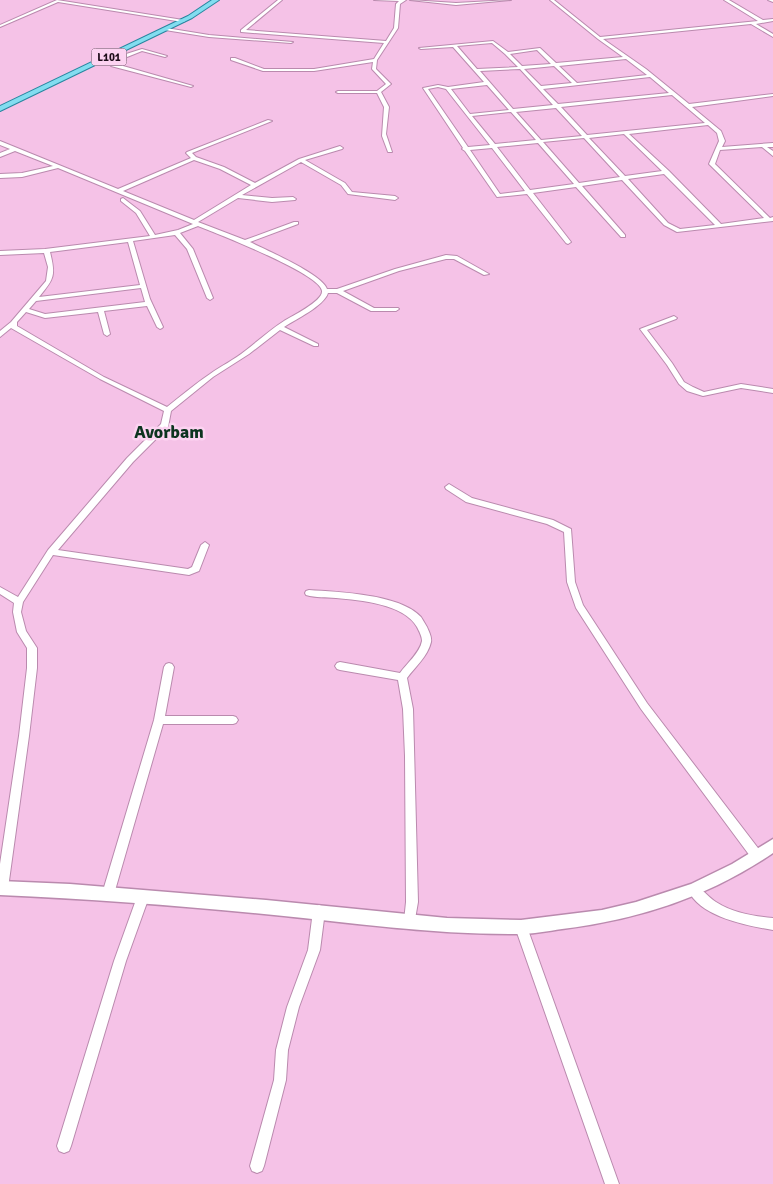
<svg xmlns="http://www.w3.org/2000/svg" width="773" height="1184" font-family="Signika,sans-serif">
  <rect width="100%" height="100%" fill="#f5c2e7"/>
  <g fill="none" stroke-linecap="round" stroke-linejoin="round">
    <g stroke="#ba8aae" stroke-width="2">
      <path id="minor" d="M57,0L183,20L185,21L183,22L58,2L0,27V25Z
        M278,0H282L246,30L386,41L394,28L396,4L399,1L374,0H406L400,4L398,28L377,60L376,69L391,84L381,92L389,107L386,134L392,152H388L382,136L384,107L377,93H338L336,92L338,91H377L386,84L372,69L373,62L314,71H263L231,60V58H235L264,69H314L374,59L384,43L241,32V30Z
        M410,0L456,3L511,0L456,5Z
        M550,0H554L600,37L758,21L724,0H729L763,20L773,19V21L756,24L773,34V37L751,24L603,39L646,69L689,104L773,94V96L692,107L721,131L725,141L722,147L773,143V147H767L773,151V156L762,147L720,150L715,164L770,218L773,217V221L677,232L664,225L622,180L582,186L625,235V237H621L576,187L533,193L571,242L568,244L566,243L527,194L497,197L465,151L462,149L463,148L423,88L438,85L448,87L484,82L453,47L421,49L419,48L493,41L508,52L540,48L556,63L623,57L598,39ZM492,43L505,54L518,67L477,69L457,46ZM537,50L551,64L522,66L510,54ZM626,59L647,75L577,83L559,66ZM554,66L572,83L541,86L524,69ZM520,69L553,105L513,109L480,71ZM650,77L669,93L558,104L543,89ZM487,85L509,110L470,114L451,89ZM438,87L446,89L490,145L468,147L428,89ZM672,95L705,123L587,135L561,107ZM556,108L582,136L541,140L516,112ZM511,112L536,140L495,144L472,116ZM708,125L717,133L719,141L709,164L764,218L721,224L669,171L629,134ZM624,134L662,171L625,176L589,138ZM584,138L620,177L579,183L543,142ZM538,143L574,184L530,190L497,147ZM492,148L525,191L500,194L470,150ZM664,174L715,225L680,229L668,223L628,179Z
        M768,0H773V2Z
        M166,28L209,35L293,42L291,43L209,37L165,30Z
        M123,49L125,50L123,55L142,49L167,56L165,57L142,51L122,59L116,64L193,86L191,87L111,66Z
        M268,120L272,121L192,153L196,157L224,167L255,183L299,159L340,146L343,148L342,149L305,160L345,183L352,192L395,196L398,198L395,200L348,194L341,185L301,162L242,195L272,198L293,197L296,199L295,200L272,202L238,198L198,222L245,240L294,222H298V224L250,242C266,250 322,274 327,289H337L395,269L446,255L457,256L489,274L484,275L454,259H446L399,271L343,291L374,308H398L399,309L396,311H371L337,293H328C324,306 296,319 284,327L318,344V346H314L280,330L249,354L213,377L171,411L168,427L133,462L58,550L188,569L192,567L201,545L205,542L209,545L199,571L189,575L53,555L23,602L21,612L26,631L37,648V668L29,736L8,888L6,892L2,893H0V864L19,736L27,668V648L17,632L13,612L14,603L0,594V587L18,597L48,550L127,458L161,424L164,411L100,379L11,328L0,337V331L11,322L46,281L48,267L44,253L0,255V251L45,249L150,236L136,213L121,201V199L123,198L140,211L155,235L178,230L193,224L58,168L22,177L0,178V174L22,173L53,166L15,151L0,157V153L10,149L0,145V141L118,189L191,158L186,153L187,152ZM194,160L220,169L251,185L194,220L123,191ZM198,226C216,233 321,274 322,291C323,301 292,316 284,321C270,330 258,341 245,351C234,360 221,366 210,374C195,384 181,396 167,407L104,377L17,326V322L26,312L45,318L98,312L104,334L107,336L110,334L104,311L147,306L157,327L160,329L162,328L163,327L150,299L133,241L175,235L187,249L207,298L210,300L213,298L193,249L180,233ZM128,242L140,285L39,297C54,279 56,276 50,252ZM141,288L145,302L45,314L29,309L36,301Z
        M674,316L677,318L676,319L647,330L672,363L684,382L693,387L704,392L741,384L773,389V393L741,388L703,396L687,391L679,384L667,365L640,329Z
        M449,484L472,498L553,520L571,529L575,582L583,605L647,703L761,852L762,856L761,860L757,861L753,860L641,709L576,608L567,582L564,532L547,524L466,502L446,489L445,487Z
        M309,590C339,592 400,594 421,617C423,620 425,624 427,627C429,632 432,637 431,642C428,656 415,667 407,678L413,709L418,902L414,925L410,927L406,925L404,921L406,902L405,756L403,709L398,680L340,670L337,669L335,666L337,663L340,662L400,673C406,664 420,653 422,641C422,636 419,631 417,627C404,604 360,600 336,598C326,597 316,598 306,595L305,593L306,591Z
        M169,663L172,664L174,667L165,716H233L236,717L238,720L236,723L233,724H163L114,894L112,898L108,899L104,898L102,894L154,720L164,667L166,664Z
        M694,885C702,888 708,897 716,902C733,913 753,916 773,918V930C748,926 700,917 688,890L690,886Z
        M143,892L147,893L149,897L126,961L71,1146L69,1151L64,1153L59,1151L57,1146L114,961L137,897L139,893Z
        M319,905L323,907L325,911L320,950L299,1007L288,1050L286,1080L264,1166L262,1171L257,1173L252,1171L250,1166L274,1080L276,1050L287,1007L308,950L313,911L315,907Z
        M521,921L525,923L527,927L619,1184H605L515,927L517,923Z"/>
    </g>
    <g stroke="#ba8aae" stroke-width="3">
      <path id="tertiary" d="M773,839V853C708,897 640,919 562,929C548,931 533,934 519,934C437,935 355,923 274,915C183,906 91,899 0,895V881L70,884L266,900L447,918L521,920L602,910L636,902L691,884L732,864Z"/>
    </g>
    <g stroke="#28859f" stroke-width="2">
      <path id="primary" d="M212,0H219L192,18L0,111V106L188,16Z"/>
    </g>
    <use href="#minor" fill="#fff" fill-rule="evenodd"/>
    <use href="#tertiary" fill="#fff" fill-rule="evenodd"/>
    <use href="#primary" fill="#82ddf0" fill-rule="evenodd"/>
  </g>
  <g text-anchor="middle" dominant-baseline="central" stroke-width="5" stroke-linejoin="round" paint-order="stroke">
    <rect fill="#fcd3f1" stroke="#61485a" stroke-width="1" x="91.5" y="48.5" width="35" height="17" rx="4"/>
    <g font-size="11" font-weight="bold" fill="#1e0d1a">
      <text x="109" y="57">L101</text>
    </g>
    <g font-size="18" font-weight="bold" fill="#0c341f" stroke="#fcd3f1">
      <text x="169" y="432">Avorbam</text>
    </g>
  </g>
</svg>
